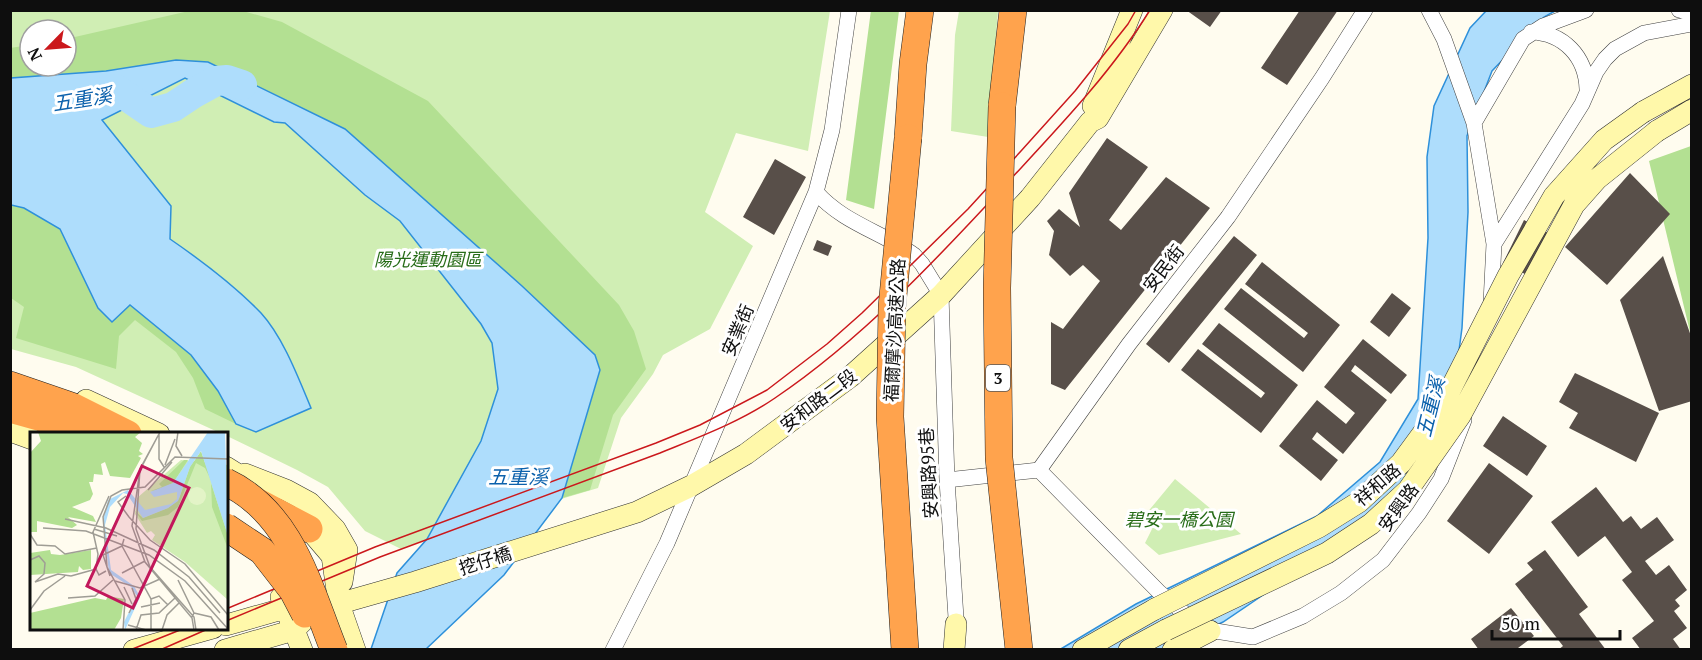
<svg xmlns="http://www.w3.org/2000/svg" width="1702" height="660" font-family="'PT Serif','Noto Sans TC',serif">
  <rect width="100%" height="100%" fill="#fffcef"/>
  <path fill="#d0eeb4" fill-rule="evenodd" d="M11,11H830L808,151L736,133L705,212L753,246L710,329L663,355L653,374L621,418L598,488L427,539L401,549L365,531L328,487L297,470L227,436L226,434L220,433L76,367L11,349ZM30,30H66V66H30Z
    M959,11H998L988,137L951,131L955,35Z
    M1175,479L1241,534L1159,555L1145,543L1152,529L1141,520Z"/>
  <path fill="#b3e092" d="M871,10L899,11L874,209L846,200Z
    M189,11H243L282,22L428,101L619,305L634,331L646,369L613,415L590,490L562,498L600,370L595,355L522,286L345,129L176,60L106,71L11,78L10,48L30,45V66H66V39Z
    M1691,146V336L1649,161Z
    M10,205L24,208L60,229L98,308L112,322L130,305L191,355L218,391L236,424L205,409L193,378L176,352L135,320L119,336L116,369L16,338L24,307L11,298Z"/>
  <path fill="#aeddfc" stroke="#2e90da" stroke-width="1.5" d="M1486,11H1555L1544,17L1492,71L1467,136L1468,212L1462,328L1449,425L1428,473L1269,591L1223,622L1167,649L1059,650L1136,604L1317,516L1380,462L1418,399L1428,238L1427,157L1434,106L1470,28Z
    M176,60L208,62L345,129L522,286L595,355L600,370L562,498L504,575L426,649H371L397,573L427,539L481,441L498,389L492,343L481,324L400,221L365,195L285,123L274,122L185,78L102,120L171,206L170,239C202,261 234,285 261,313C283,337 298,377 311,408L256,432L236,424L218,391L191,355L130,305L112,322L98,308L60,229L24,208L11,205V78L106,71Z"/>
  <g fill="none" stroke-linecap="round" stroke-linejoin="round">
    <path stroke="#aeddfc" stroke-width="30" d="M99,93L116,89L151,113L173,107L194,93L216,81L227,80L242,85"/>
  </g>
  <path fill="#584f49" d="M1186,10H1222L1210,27Z
    M1300,10H1338L1287,85L1261,68Z
    M1107,138L1148,167L1109,220L1121,230L1166,177L1210,208L1065,390L1051,384V322L1063,329L1100,281L1083,265L1070,276L1049,255L1054,231L1047,221L1059,209L1080,227L1069,193Z
    M775,159L806,177L774,235L743,217Z
    M1630,173L1670,214L1607,285L1565,247Z
    M1524,220L1550,234L1529,276L1503,263Z
    M1234,236L1257,255L1169,363L1146,344Z
    M817,240L832,246L828,256L813,250Z
    M1663,256L1692,339V401L1659,411L1620,300Z
    M1262,262L1340,325L1303,372L1224,309L1241,288L1304,338L1308,333L1245,284Z
    M1392,293L1411,308L1389,337L1370,322Z
    M1219,323L1298,385L1261,433L1181,370L1198,349L1261,398L1265,393L1202,344Z
    M1363,339L1407,375L1391,394L1355,365L1351,371L1387,400L1343,454L1317,432L1312,439L1338,460L1321,481L1279,446L1317,400L1346,424L1355,413L1324,387Z
    M1575,373L1659,413L1636,462L1569,428L1578,413L1559,402Z
    M1503,416L1547,446L1527,476L1483,446Z
    M1489,463L1533,496L1489,554L1447,521Z
    M1596,487L1623,522L1631,516L1641,529L1657,517L1674,540L1645,561L1656,575L1669,565L1687,590L1675,600L1680,606L1674,611L1687,628L1673,639L1681,650H1641L1632,638L1654,621L1622,580L1632,572L1605,536L1578,557L1551,522Z
    M1545,550L1588,607L1579,614L1606,650H1558L1563,646L1515,584L1533,570L1527,563Z
    M1511,608L1534,636L1518,648L1519,650H1479L1471,639Z"/>
  <g fill="none" stroke-linecap="round" stroke-linejoin="round">
    <g stroke="#414141" stroke-width="16">
      <path id="street" d="M1429,10L1444,39L1474,123L1494,244L1491,303
        M1679,10L1692,13
        M1531,32C1564,33 1586,57 1587,89
        M1474,123L1523,39L1543,26L1586,10
        M816,192C843,223 882,232 914,255L922,264L941,295L947,480L957,633
        M1494,244L1582,104L1596,72L1605,59L1615,49L1644,33L1692,24
        M1039,470L1159,592L1203,629L1253,637L1303,616L1341,593L1383,560L1419,513L1441,479L1464,420
        M947,480L1039,470L1129,344L1228,217L1322,78L1365,10
        M613,650L667,543L816,192L832,130L849,10"/>
    </g>
    <g stroke="#303030" stroke-width="22">
      <path id="secondary" d="M1093,106L1132,10
        M1643,112L1692,85
        M1657,131L1692,110
        M86,400L159,434
        M10,431L32,439
        M226,467L256,486
        M245,474L286,490L310,503L335,529L347,550L342,582
        M302,516L309,529L332,556L339,604L355,650
        M281,597L302,650
        M226,625L286,608L313,611L415,582L637,512L691,486L746,454L850,377L941,295L1030,198L1090,122L1098,118L1162,10
        M134,650L213,628
        M225,650L294,630L305,619
        M954,650L956,624
        M1083,650L1155,609
        M1129,650L1166,630
        M1173,650L1210,631"/>
    </g>
    <g stroke="#1f1f1f" stroke-width="28">
      <path id="highway" d="M1002,106L1013,10
        M908,138L913,64L920,10
        M10,385L74,407L128,434
        M10,409L60,423L85,434
        M254,500L309,529"/>
    </g>
    <use href="#street" stroke="#fff" stroke-width="15"/>
    <use href="#secondary" stroke="#fff8aa" stroke-width="21"/>
    <use href="#highway" stroke="#ffa34d" stroke-width="27"/>
    <path stroke="#cb181c" stroke-width="1.5" d="M226,609L375,547L656,443L700,425L767,390L827,344L862,313L968,209L1021,151L1075,91L1128,24L1136,10
      M226,621L380,557L660,453C699,437 740,422 775,398C861,340 938,258 1008,182C1058,128 1111,73 1150,10
      M130,650L185,628
      M160,650L210,628"/>
    <g stroke="#303030" stroke-width="22" stroke-linecap="butt">
      <path id="secondary-bridge" d="M1155,609L1319,527L1359,502L1401,463L1440,410L1508,276L1554,196L1604,140L1643,112
        M1166,630L1327,553L1371,524L1408,490L1460,416L1574,205L1597,179L1657,131"/>
    </g>
    <g stroke="#1f1f1f" stroke-width="28" stroke-linecap="butt">
      <path id="highway-bridge" d="M1002,106L997,288L999,458L1019,650
        M226,482C292,513 309,588 334,650
        M226,527L262,551L293,591L305,614
        M905,650L890,417L892,307L908,138"/>
    </g>
    <use href="#secondary-bridge" stroke="#fff8aa" stroke-width="21"/>
    <use href="#highway-bridge" stroke="#ffa34d" stroke-width="27"/>
  </g>
  <g text-anchor="middle" dominant-baseline="central" stroke-width="6" stroke-linejoin="round" paint-order="stroke">
    <rect fill="#fff" stroke="#565656" stroke-width="1.5" x="986" y="365" width="24" height="26" rx="4.5"/>
    <g font-size="16" font-weight="bold" fill="#0e0e0e">
      <text x="998" y="378">3</text>
    </g>
    <g font-size="18" font-style="italic" fill="#276c18" stroke="#fff">
      <text x="428" y="259">陽光運動園區</text>
      <text x="1179" y="519">碧安一橋公園</text>
    </g>
    <g font-size="18" fill="#0e0e0e" stroke="#fff">
      <text transform="translate(1163 268) rotate(-52)">安民街</text>
      <text transform="translate(737 330) rotate(-67)">安業街</text>
      <text transform="translate(894 330) rotate(-87)">福爾摩沙高速公路</text>
      <text transform="translate(818 400) rotate(-37)">安和路二段</text>
      <text transform="translate(928 473) rotate(-93)">安興路95巷</text>
      <text transform="translate(1377 484) rotate(-41)">祥和路</text>
      <text transform="translate(1398 507) rotate(-54)">安興路</text>
      <text transform="translate(485 560) rotate(-18)">挖仔橋</text>
    </g>
    <g font-size="20" font-style="italic" fill="#0b61ac" stroke="#fff">
      <text transform="translate(82 99) rotate(-9)">五重溪</text>
      <text transform="translate(1430 407) rotate(-76)">五重溪</text>
      <text x="518" y="476">五重溪</text>
    </g>
  </g>
  <g transform="translate(30 432)">
    <rect width="198" height="198" fill="#fffcef"/>
    <path d="M151,28L198,33V168L155,130L122,108L125,103L121,99L117,101L105,82L107,66Z" fill="#d0eeb4"/>
    <path d="M8,0H111L105,5L112,11L109,19L113,22L108,24L111,26L100,46L80,44L75,30L71,32L73,43L64,42L63,50H59L63,62L60,68L42,75L63,84L66,90L38,85L47,93L42,96L7,89V100H0V21L11,9ZM171,19L181,48L175,36L166,31L148,75L138,83L112,89L105,79L113,86L138,76L149,67L160,35ZM154,28H158L143,51L128,58L121,59L132,55L129,52ZM181,51L198,104V117L182,75ZM20,118L21,122L30,123L61,118V137L53,138L49,134L48,140L0,143V121ZM78,164L94,167L91,186L84,198H0V181L65,166L76,168Z" fill="#b3e092"/>
    <path d="M158 64a9 9 0 1 1 18 0a9 9 0 1 1-18 0Z" fill="#e3f4c7"/>
    <path d="M178,0H195L198,104L171,19L160,35L148,69L138,76L113,86L97,62L93,61L80,75L75,93L81,138L104,154L110,165L95,198L94,190L107,164L101,155L79,141L73,88L78,68L98,58L115,78L141,72L147,67V60L124,65L120,60L143,51Z" fill="#aeddfc"/>
    <path fill="none" stroke="#9f9d95" stroke-width="1.5" d="M130,0L110,38L102,94L115,130L162,186L164,198M130,0L110,37L106,97L120,135L164,185L166,198M148,0L146,14L152,24M129,2V27L134,35M135,33L145,7M118,58L142,30M96,64L88,70L99,85L120,108L155,132L198,183M73,84L77,135L95,168L93,198M73,85L81,64L92,58L115,55L145,25L198,27M35,87L76,96L124,118L159,145L190,181M13,96L56,99L119,123L155,149L198,197M64,97L87,104M0,102L7,113L25,114L35,122L67,116M94,107L92,114L121,167V198M0,128L9,124L15,131L14,142L5,150L28,142L41,144M76,139L69,143L66,137L68,122L63,100L79,64M92,141L115,129M41,144L66,137M80,144L73,123L92,114M148,148L164,181L162,185M85,149L110,156L130,147M94,155L102,172M38,166L65,164L83,148M121,167L129,164L138,173M111,175L130,171M0,178L14,159L35,144M99,181L106,167L102,156M164,181L181,185L189,198M98,193L116,198M106,198L111,183L129,181L145,166M132,198L137,183L149,171"/>
    <path fill="#c2185b" fill-opacity="0.15" stroke="#c2185b" stroke-width="3" d="M112,34L159,56L103,176L57,154Z"/>
    <rect width="198" height="198" fill="none" stroke="#0e0e0e" stroke-width="3"/>
  </g>
  <rect width="1702" height="660" fill="none" stroke="#0e0e0e" stroke-width="24"/>
  <g transform="translate(48 48) rotate(245)"><circle r="28" fill="#ffffff" stroke="#9f9f9f" stroke-width="1.5"/>
  <path d="M0-4.5L10 22L0 15L-10 22Z" fill="#cb181c"/>
  <text y="-9" font-size="16" font-weight="bold" text-anchor="middle" fill="#0e0e0e">N</text>
  </g>
  <path d="M1492 630v9h128v-9" fill="none" stroke="#0e0e0e" stroke-width="3"/>
  <text x="1501" y="630" font-size="18" fill="#0e0e0e" stroke="#ffffff" stroke-width="4.5" paint-order="stroke">50 m</text>
</svg>
